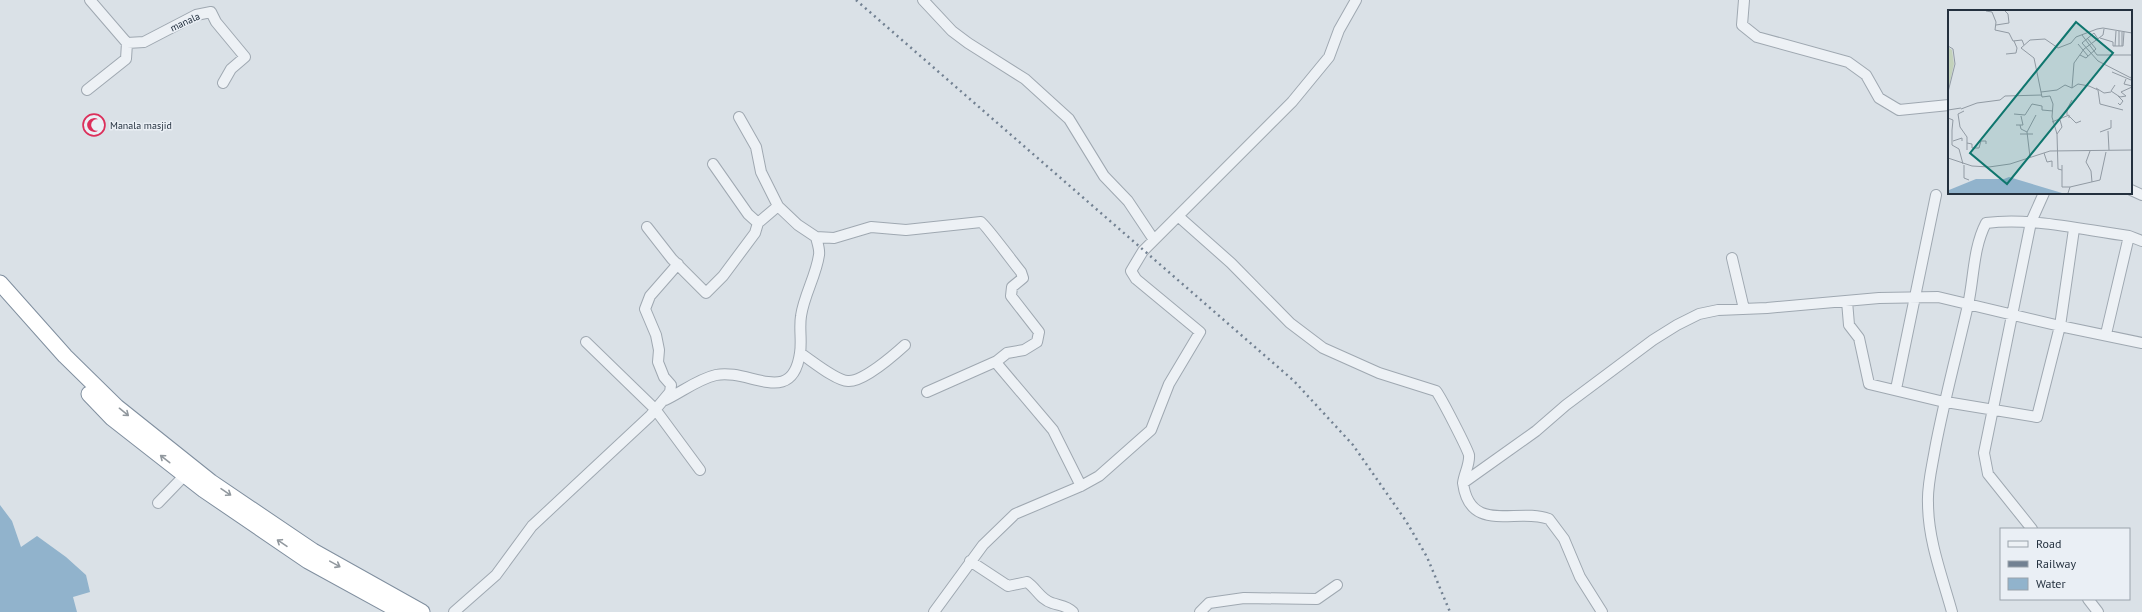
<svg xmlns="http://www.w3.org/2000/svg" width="2142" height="612" font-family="'PT Sans',sans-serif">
  <rect width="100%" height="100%" fill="#dae1e7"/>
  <path fill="#91b3cc" d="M0,505L12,521L21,547L37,536L66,557L86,575L90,592L73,597L77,612H0Z"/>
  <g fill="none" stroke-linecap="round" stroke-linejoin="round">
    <g stroke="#9fa8b1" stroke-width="12">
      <path id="minor" d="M90,0L127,43L144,42L196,15L211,12L216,22L245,57L231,69L223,83
        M923,0L952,31L968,43L1025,79L1069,119L1104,176L1128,201L1154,240
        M1356,0L1339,30L1329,57L1292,102L1178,216L1231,263L1290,323L1323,348L1379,373L1436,391C1441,397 1467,448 1469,455C1470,464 1464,474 1463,483L1536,431L1566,405L1653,340L1677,325L1699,314L1718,310L1767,308L1879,298L1938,297L2060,326L2142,343
        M1744,0L1742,25L1757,37L1848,62L1866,75L1879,98L1899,110L1949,105
        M87,90L126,59L127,43
        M739,117L756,147L761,172L778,206L798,225L816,237L834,238L871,227L906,230L981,222C985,224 1015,265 1021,272L1023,278L1012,287L1011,296L1039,332L1037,342L1024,350L1007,353L997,361L998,365L1053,430L1081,486
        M713,164L748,214L758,223
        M2131,190L2142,195
        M647,227L672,259L706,293L723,276L755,233L758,223L778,206
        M1732,258L1744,309
        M1847,301L1849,325L1859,338L1869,384L1940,401L2037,417L2060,326L2074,229
        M2106,334L2129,236
        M586,342L655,409L700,470
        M800,353C811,360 836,381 848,381C863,382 894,355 905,345
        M1896,389L1936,195
        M927,392L997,361
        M665,400C682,392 698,379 716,375C749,368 792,408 800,353C802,341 799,328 801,316C804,295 816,276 819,255C820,249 817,242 816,237
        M1463,483C1470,535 1517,507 1549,519L1564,539L1580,577L1602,612
        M158,503L185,475
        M2032,529L1988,474L1984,453L2031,222L2044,193
        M970,561L1008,586L1027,582C1036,588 1041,600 1052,603C1060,606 1066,605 1073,612
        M2088,599L2098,612
        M454,612L496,575L532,526L650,416L670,392L671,385L664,377L658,362L659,350L656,335L645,309L650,296L678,264
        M934,612L983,545L1015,514L1081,486L1099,476L1151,430L1169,384L1200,332L1136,279L1131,271L1143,251L1178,216
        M1200,612L1209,603L1244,598L1317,599L1337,585
        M1952,612C1942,576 1928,540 1928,503C1927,486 1932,467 1935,449C1944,401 1957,353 1968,305C1974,278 1973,248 1986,223C2032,217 2083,230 2129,236L2142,241"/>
    </g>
    <g stroke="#808f9f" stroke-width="17">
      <path id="highway" d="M0,283L65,356L117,407L211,482L313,551L422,612
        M89,394L112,418L204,490L308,561L401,612"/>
    </g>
    <use href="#minor" stroke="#edf1f5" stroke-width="10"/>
    <use href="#highway" stroke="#fff" stroke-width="15"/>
    <path stroke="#728192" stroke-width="2.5" stroke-dasharray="2 4" stroke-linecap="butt" d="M856,0L1294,381L1353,445L1406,521L1427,557L1450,612"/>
  </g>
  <defs><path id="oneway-shaft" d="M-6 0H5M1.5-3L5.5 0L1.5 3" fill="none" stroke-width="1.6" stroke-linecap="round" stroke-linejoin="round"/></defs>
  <g stroke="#91989e">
    <use href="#oneway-shaft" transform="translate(124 412) rotate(39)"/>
    <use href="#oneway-shaft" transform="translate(165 459) rotate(-142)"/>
    <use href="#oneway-shaft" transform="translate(226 492) rotate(34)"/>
    <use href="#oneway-shaft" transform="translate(282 543) rotate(-146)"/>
    <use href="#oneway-shaft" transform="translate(335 564) rotate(29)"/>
  </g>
  <defs>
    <g id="mosque-ring" transform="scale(1.15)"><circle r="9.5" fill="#eaeff5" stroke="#dc2f5b" stroke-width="1.5"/><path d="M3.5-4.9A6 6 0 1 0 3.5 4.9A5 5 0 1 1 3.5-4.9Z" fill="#dc2f5b"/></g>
  </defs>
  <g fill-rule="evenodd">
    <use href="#mosque-ring" x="94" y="125"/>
  </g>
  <g text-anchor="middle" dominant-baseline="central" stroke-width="3" stroke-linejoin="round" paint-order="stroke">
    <g font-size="10" fill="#23303e" stroke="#eaeff5">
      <text transform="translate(185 22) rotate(-25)">manala</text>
    </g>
    <g font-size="10" fill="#23303e" stroke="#eaeff5" text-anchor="start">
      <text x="110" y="125">Manala masjid</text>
    </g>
  </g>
  <g transform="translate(1948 10)">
    <rect width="184" height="184" fill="#dae1e7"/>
    <path d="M0,37L4,40L6,54L0,81Z" fill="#c3d2bb"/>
    <path d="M61,167L114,183H0L1,180L28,169H56Z" fill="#91b3cc"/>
    <path fill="none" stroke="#919aa3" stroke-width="1" d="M38,1L44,2L48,12L47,20L61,23L65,31L74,30L76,35M48,15L61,13L60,4L57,1M156,19L155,25L136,39L126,53L124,78L117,75L109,80L93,82L86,48L73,38L82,30L97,29L110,38L123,33L128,27L149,19L155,18L184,23M134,25L149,45H184M152,28L165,32V36H175L176,22M150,29L146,23L134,33L150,51L183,68L184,64M130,34L140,46M0,36L5,39L7,54L0,82M167,36L168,21M171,36V21M174,36V22M58,44L68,43L69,38L66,31M132,45L138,48L148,39L139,28M164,62L183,70M178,69L176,74L184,76M167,75L163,81L172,87L178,86L173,82L184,77M124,78L130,74L141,76L150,80L152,94L175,100M148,78L156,83L163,82M93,82L94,87L102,86L105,94L104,107L109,124L110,159L114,160M170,93L172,95L175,91L170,86M13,99L29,93L52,90L57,86L94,85M0,100L13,98M16,101L10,104L12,117L19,127V140M66,104L77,105L84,94L94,96V100L105,101M119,105V99L124,90M121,106L128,113L133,111M0,108L5,110L4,120M104,112L121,105V108M68,115H75L73,106M72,115L73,119L79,122L82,147M4,120V135L11,139L15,154M160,121L161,140M79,122L88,105M152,122L163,118V110M72,124H85M109,124L114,117L112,110M5,131L14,128V131M19,133L24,134V138H31L33,131H38V134M142,141L138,152L143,161L144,172M96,143L99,152L104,151V157M0,148L24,156L41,157L62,154L102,141L184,140M16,155V168L21,170M114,155V177H122M120,183L122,177L152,170L158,142"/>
    <path fill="#0f766e" fill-opacity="0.15" stroke="#0f766e" stroke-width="2" d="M128,12L165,43L59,174L22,143Z"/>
    <rect width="184" height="184" fill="none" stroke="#23303e" stroke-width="2"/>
  </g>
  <rect x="2000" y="528" width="130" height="72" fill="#eaeff5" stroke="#9aa3ac"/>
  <rect x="2008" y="541" width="20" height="6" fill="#edf1f5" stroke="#9aa3ac"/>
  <text x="2036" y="548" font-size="12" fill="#23303e">Road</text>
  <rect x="2008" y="561" width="20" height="6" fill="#728192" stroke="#9aa3ac"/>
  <text x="2036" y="568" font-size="12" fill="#23303e">Railway</text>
  <rect x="2008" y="578" width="20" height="12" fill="#91b3cc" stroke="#9aa3ac"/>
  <text x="2036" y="588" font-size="12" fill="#23303e">Water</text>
</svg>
